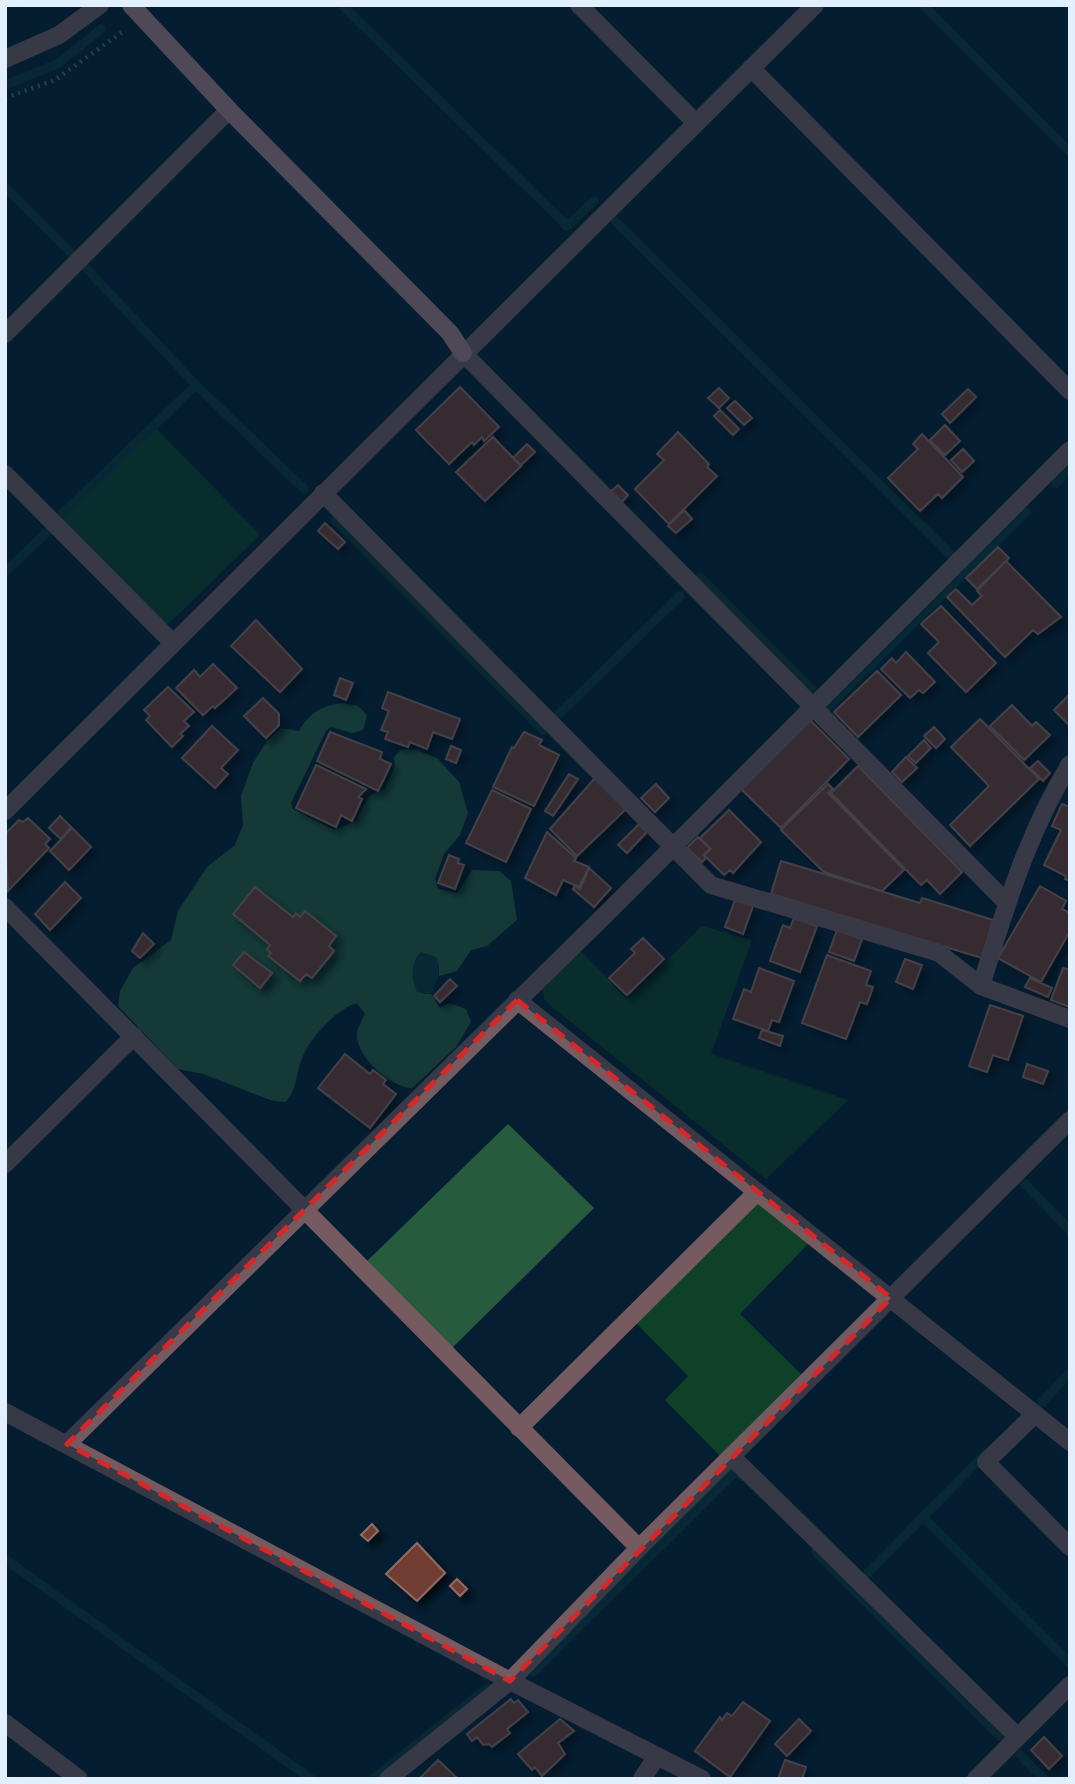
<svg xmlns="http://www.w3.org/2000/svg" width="1075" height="1784" font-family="'Fira Sans Condensed',sans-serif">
  <defs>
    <filter id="shadow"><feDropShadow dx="6" dy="6" stdDeviation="3.5" flood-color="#0009"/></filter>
  </defs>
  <rect width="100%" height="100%" fill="#061e32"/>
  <path fill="#0e4127" d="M155,427L260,535L166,626L60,519Z
    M702,926L752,940L711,1054L848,1100L766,1179L545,1001L542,988L579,949L627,999Z
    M752,1202L760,1203L809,1243L740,1314L802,1375L720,1456L665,1400L688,1376L633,1320Z"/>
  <path fill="#265c3d" d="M343,703L358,706L367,715L363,730L352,733L331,727L326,731L291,803L293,809L334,830L356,821L369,796L385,789L395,766L394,758L400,750L414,749L437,758L459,782L468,813L460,835L444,854L435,879L438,889L457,893L472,870L499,871L511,881L517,920L487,946L471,950L457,971L439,976V964L423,994H431L440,1008L449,1003L466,1009L471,1022L456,1047L412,1088C392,1088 357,1058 357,1035C357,1028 362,1020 365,1014L357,1003C335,1010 312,1036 303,1056C295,1073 299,1085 286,1102L273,1101L203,1074L178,1069L118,1006L120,991L133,968L171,940L178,911L207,867L235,845L243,825L241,796L253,763L267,741L281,728L299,731C310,712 321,706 343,703Z
    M508,1124L594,1208L451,1349L365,1263Z"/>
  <path fill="#0b3738" d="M421,952L436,957C442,970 437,982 431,994L417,992C411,979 410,962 421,952Z"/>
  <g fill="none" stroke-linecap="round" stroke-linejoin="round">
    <path stroke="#0b3738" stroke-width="9" d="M342,5L567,226L594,201
      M923,5L1070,152
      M5,85L59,63L101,29
      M5,187L73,255
      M616,222L951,555
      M85,267L196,385L304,489
      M1056,483L1070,469
      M58,518L196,385
      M335,520L543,730
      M5,572L49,530
      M700,577L813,691
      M828,707L1026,512
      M557,716L680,596
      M1023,1182L1070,1230
      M1042,1402L1070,1373
      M923,1517L1070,1663
      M816,1552L1001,1737
      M5,1559L311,1779
      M864,1577L986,1453
      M533,1673L736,1471L742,1477
      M1020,1755L1044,1779
      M373,1779L487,1688"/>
  </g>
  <path fill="#713d30" stroke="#906c63" stroke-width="2" filter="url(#shadow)" d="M460,387L499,427L484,441L482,437L474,445L472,442L449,464L416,430Z
    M719,388L729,398L719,408L708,398Z
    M968,389L976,397L950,423L942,414Z
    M735,401L752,418L744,425L727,408Z
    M720,410L739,429L733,435L714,416Z
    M945,425L960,441L945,455L930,440Z
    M678,432L709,464L707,467L717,476L669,524L635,489L664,460L657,454Z
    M922,434L963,477L942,498L938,494L920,511L888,478L918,449L913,444Z
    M493,437L521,466L485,501L456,472Z
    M527,444L535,452L521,465L513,458Z
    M963,449L974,461L962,472L951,460Z
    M618,485L628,495L622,502L611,491Z
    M684,510L692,519L676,533L668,526Z
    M325,523L345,542L338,549L318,531Z
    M998,547L1009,558L977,589L966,578Z
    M1006,561L1061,617L1038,634L1033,630L1005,657L947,597L956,589L972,605L982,596L977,591Z
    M941,606L996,663L966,692L928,653L939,642L921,624Z
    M256,620L302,669L280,692L231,646Z
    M906,652L935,682L923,693L919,690L910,698L881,669L892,658L896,663Z
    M213,664L237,688L215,708L213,706L203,715L176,688L194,670L200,677Z
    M877,671L901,695L858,737L834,712Z
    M340,678L353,683L346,700L334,695Z
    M168,687L194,712L184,721L189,726L180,734L183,736L172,747L146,720L150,716L144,710Z
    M388,692L460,719L452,739L433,732L427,749L410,742L408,747L385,739L388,732L381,730L389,711L382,708Z
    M1070,694V726L1054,710Z
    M263,698L279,714V725L266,738L244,716Z
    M1012,705L1032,726L1036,722L1050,735L1024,760L990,726Z
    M980,719L1039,779L970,846L950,825L989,786L951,747Z
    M810,720L849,759L781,828L741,789Z
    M212,726L238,750L221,768L228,774L215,788L182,758Z
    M934,727L945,739L936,748L924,736Z
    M330,732L382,752L380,759L391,764L378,791L317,761Z
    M524,732L542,740L539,745L559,755L534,806L493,787L512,747L514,748Z
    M924,740L931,748L916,763L908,756Z
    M451,746L461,750L456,763L446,759Z
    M906,757L917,768L902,782L892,772Z
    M1038,761L1050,773L1043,781L1030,768Z
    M316,765L366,789L358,797L362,799L352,821L341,815L336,827L296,808Z
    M858,766L962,872L940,894L927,880L921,885L831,793Z
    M569,774L578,779L553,816L545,811Z
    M595,778L626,809L577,856L550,829Z
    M656,784L669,798L655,812L641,798Z
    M828,784L833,789L828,793L904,870L882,891L824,872L781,830Z
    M492,790L531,809L506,862L466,843Z
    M1062,804L1070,807V881L1065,879L1066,876L1044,865L1061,830L1052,826Z
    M729,810L761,842L733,873L730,870L724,875L704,855L711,849L700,838Z
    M60,816L71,827L61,839L49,828Z
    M28,818L50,839L45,844L49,848L8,891L5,834L19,820L23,822Z
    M639,824L647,832L627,853L618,845Z
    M72,828L91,847L69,870L50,851Z
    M547,832L576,858L574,861L589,867L579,887L563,880L556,895L525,878Z
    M698,837L710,849L703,855L706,858L702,862L687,848Z
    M449,855L459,859L458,863L464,865L455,889L438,883Z
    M781,861L920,903L922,898L993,920L982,958L771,894Z
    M589,868L611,888L594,907L573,889L575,886L580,889Z
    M65,882L81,898L50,930L35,914Z
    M1040,886L1066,901L1062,909L1070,913V931L1041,982L998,958Z
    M255,887L293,917L296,913L300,917L305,911L336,936L329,946L334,951L312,978L306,974L300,981L268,956L271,953L267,949L270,945L233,914Z
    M735,900L753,906L743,934L725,927Z
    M794,918L817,926L800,972L770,961L783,925L790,928Z
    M837,930L862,939L854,961L829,952Z
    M143,933L154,944L140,958L132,951Z
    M643,938L664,959L627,995L609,978L635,953L631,949Z
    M244,952L272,973L260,988L233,965Z
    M827,955L871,971L866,985L873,987L867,1004L860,1002L846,1039L802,1023Z
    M905,959L922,965L913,989L896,982Z
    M759,968L794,981L779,1022L772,1020L768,1031L733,1019L744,989L751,992Z
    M1063,968L1070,970V1007L1051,1000Z
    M1030,978L1052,988L1048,997L1025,987Z
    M450,979L457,986L440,1002L434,996Z
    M990,1005L1023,1016L1008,1060L993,1055L987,1072L969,1066Z
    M762,1030L783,1036L780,1046L759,1038Z
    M345,1054L370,1074L373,1070L386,1080L383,1084L396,1094L370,1128L318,1088Z
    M1027,1064L1048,1071L1043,1084L1023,1077Z
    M372,1524L378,1531L368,1541L361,1535Z
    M417,1543L445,1573L417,1601L386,1574Z
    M457,1579L467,1589L460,1596L450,1586Z
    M511,1699L514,1703L518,1700L528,1712L507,1729L510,1733L492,1747L489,1744L483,1745L477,1737L472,1741L467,1734Z
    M743,1702L770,1721L730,1777L695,1751L720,1717L722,1720L727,1713L732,1716Z
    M560,1719L574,1731L558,1743L565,1754L542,1776L535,1767L532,1770L518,1754Z
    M799,1719L811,1731L787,1756L775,1744Z
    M1044,1737L1062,1756L1049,1769L1031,1750Z
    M438,1760L458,1779H419Z
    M785,1760L806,1767L802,1779H778Z"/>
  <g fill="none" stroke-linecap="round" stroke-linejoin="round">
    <path stroke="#4e6375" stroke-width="4.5" stroke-dasharray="2 5" stroke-linecap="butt" d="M5,98L55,80L125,30"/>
    <path stroke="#755b5f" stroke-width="18" d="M579,5L695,122
      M5,59L59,35L100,5
      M751,68L1070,391
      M5,334L229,110
      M463,353L1007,903
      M5,474L173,643
      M323,493L711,885L939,953L981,986
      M1070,764C1028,832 1004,911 981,986L1070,1019
      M5,811L815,5
      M5,907L639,1548
      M517,1000L1070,1442
      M5,1164L134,1036
      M5,1412L510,1681L702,1779
      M1034,1415L986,1462L1070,1547
      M519,1428L757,1192
      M67,1444L610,910L1070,450
      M733,1458L1018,1737
      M5,1723L79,1779
      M388,1779L510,1681L639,1548L1070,1120
      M642,1779L657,1756
      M976,1779L1070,1685"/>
    <path stroke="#a87f85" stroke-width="18" d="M131,5L229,110L450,333L463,353"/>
  </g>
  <path d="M0 0H1075V1784H0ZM517,1000L891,1298L510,1681L67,1444Z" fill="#061e32" fill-opacity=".55" fill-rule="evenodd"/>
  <path fill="none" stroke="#d62828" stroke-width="5" stroke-dasharray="14 9" stroke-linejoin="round" d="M517,1000L891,1298L510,1681L67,1444Z"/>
  <rect width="1075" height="1784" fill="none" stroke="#e2f0fe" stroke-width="14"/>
</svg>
